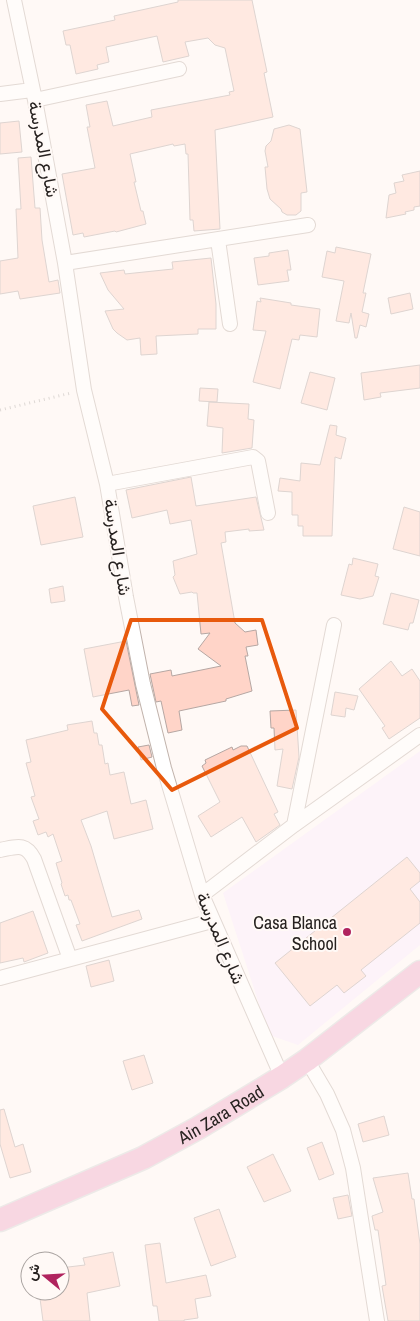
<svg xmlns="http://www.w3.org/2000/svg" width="420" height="1321" font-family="'Archivo Narrow',Vazirmatn,sans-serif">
  <rect width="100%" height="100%" fill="#fff9f6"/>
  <path fill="#fbeafc" d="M420,751V945L298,1045L269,1035L223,893Z"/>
  <path fill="#ffd4c8" stroke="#b6a7a3" d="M178,0H252L267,72L264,73L273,117L215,130L220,229L194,231L193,220H190L188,154H186L185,144L174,146L173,144L130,154L136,182H134L141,211H143L146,224L116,232L115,231L84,237L83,233L73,235L62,174L95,168L87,127H90L86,105L107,101L113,126L152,117L151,110L230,95L229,92L234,91L225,48L215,45L208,38L185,42L189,56L163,62L157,36L106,47L109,62L97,65L98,69L76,74L70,45H66L63,31L115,20L114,16L178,2Z
    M19,121L22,152L0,154V123Z
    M289,125L300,129L307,192L301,193V211L296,215H287L282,212L281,209L270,199L267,189L265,167H268L265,151L266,146L271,141L274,129Z
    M31,157L35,208H40L42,240L49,282L58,280L60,293L20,299L18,291L0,294V261L18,258L16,209H21L18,158Z
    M420,171V206L414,207V210L405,212L406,214L386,218L389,195L396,193L394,183L404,181L402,175Z
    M336,247L371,254L363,293H366L362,312L369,314L366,327L360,325L357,338H355L351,313L349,323L336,321L344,281L322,277L327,251L335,253Z
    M288,250L291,270H287L289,281L258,285L254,258L269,256V253Z
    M211,258L216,304V329H198V334L156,336L157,354L141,355L140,338L127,340L117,333L113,329L105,311L124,309L108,290L100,273L124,270L125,274L173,269L172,262Z
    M410,293L413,309L391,314L388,298Z
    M260,298L291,303V305L320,309L317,337L300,335L299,340L292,339L280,389L253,382L266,331L253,330L257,301L261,302Z
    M420,365V388L380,393L381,397L364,400L361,373Z
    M310,372L335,378L327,410L301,403Z
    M200,388L218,389L217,402L199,401Z
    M209,402L249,404L248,419L254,420L252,448L222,453L223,428L207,426Z
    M330,425L337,426L336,435L346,438L341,459L335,457L332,536H303V526H298V515H292V492L278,491L280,478L300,481L301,463L320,465Z
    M191,477L196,506L256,497L264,530L249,531V529L225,532L226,542L221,543L235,623L245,632L256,630L258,645L246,647L248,656H245L252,691L226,699V701L179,711L182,730L168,733L161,701L156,702L150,674L171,670L172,676L221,666L198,649L210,633L201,634L197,593H193L192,592L180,594L173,577L175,575L173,561L197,554L191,520L170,524L167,510L132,518L126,490Z
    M75,497L83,537L41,545L33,506Z
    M404,507L420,512V556L393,549Z
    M353,558L378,564L375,576L379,577L373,596L360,599L341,595L349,564L352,565Z
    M63,586L65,601L51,603L49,589Z
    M391,593L419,600L413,623H410L408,630L383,624Z
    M126,641L139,705L132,706L129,690L93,697L84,649Z
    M391,661L402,676L412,669L420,681V718L389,739L382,728L385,726L359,689Z
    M335,692L358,696L354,710L346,708L345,717L331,715Z
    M296,710L299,757L292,789L277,786L283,749L275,750L274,728H271L270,711Z
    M92,721L94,733H97L99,745H102L105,764L108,763L110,775L124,772L131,804L146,800L153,829L114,839L107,811L81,820L91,846L112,917L139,910L142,919L82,941L76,925L80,924L71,900H69L68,895L65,896L61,884L62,883L56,863L62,861L53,834L48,837L46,832L38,835L33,821L39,819L31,797L35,796L26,763L31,762L26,740L68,730L67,725Z
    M149,745L152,757L141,760L138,747Z
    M241,746H247L278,812L274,814L280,825L256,842L242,817L211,837L198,816L220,802L202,766L206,763L205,760L232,747L233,750Z
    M407,857L420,873V881L410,889L420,902V923L361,970L366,976L344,993L337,985L310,1006L275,963Z
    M33,911L48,953L24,962L23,958L0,963V923Z
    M109,960L114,981L91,987L86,966Z
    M144,1055L153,1083L132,1090L123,1061Z
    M4,1109L15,1147L23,1144L31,1172L10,1178L0,1144V1110Z
    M384,1116L389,1135L363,1142L358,1124Z
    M322,1142L334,1174L319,1180L307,1148Z
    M273,1154L291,1191L264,1202L247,1167Z
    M408,1173L412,1199H414L420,1244V1321H388L382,1286L386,1285L378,1230H375L372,1216L383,1212L373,1178Z
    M348,1195L352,1216L338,1219L333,1198Z
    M219,1209L236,1257L211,1266L194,1218Z
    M160,1243L166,1283L206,1275L211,1296L195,1299L198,1318L184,1320V1321H159L157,1306H153L145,1245Z
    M113,1252L120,1286L87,1293L90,1321H43L39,1291H60V1268L85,1265L83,1258Z"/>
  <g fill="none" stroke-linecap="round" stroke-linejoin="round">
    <g stroke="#c1b3ac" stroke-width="16">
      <path id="street" d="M14,0L35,100L65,263L84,390L107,484L126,597L143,684L164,768L202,895L282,1077
        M0,94L32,90
        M35,100L179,69
        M218,240L230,324
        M65,263L308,225
        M107,484L253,457L258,461L268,513
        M294,825L334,625
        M0,850C16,847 25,842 34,859L70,959
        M202,895L294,825L420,735
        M0,978L212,921
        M307,1060L327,1094L343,1130L353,1168L377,1321"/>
    </g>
    <g stroke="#d8d7d7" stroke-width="25">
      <g id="primary">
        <path id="s1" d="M0,1220L143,1158L198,1128L282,1077L307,1060L420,972"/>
      </g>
    </g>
    <path stroke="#b6b0ad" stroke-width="3" stroke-dasharray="1 4" stroke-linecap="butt" d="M0,410L71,393"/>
    <use href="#street" stroke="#fff" stroke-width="14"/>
    <use href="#primary" stroke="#efadcb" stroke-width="22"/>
  </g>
  <path d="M0 0H420V1321H0ZM131,620H262L297,728L172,790L102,709Z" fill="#fff9f6" fill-opacity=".55" fill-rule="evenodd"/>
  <path fill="none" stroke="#e8590c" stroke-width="4" stroke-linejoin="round" d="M131,620H262L297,728L172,790L102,709Z"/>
  <circle fill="#b0235e" stroke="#fff9f6" stroke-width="2" cx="347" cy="932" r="5"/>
  <g text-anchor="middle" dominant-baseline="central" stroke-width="4" stroke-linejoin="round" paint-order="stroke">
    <g font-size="18" fill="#272220" stroke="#fff9f6">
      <text transform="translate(44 149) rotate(79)">شارع المدرسة</text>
      <text transform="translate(118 547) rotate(81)">شارع المدرسة</text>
      <text transform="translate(221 938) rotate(67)">شارع المدرسة</text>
      <text stroke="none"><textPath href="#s1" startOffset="245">Ain Zara Road</textPath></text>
    </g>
    <g font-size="18" fill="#272220" stroke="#fff9f6" text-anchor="end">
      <text x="337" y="922">Casa Blanca<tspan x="337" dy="21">School</tspan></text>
    </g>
  </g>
  <g transform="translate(45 1276) rotate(288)"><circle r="24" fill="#fff9f6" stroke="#a9a3a0"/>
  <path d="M0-4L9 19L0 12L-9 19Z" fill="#b0235e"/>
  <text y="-8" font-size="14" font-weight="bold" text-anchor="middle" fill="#272220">ش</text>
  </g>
</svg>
